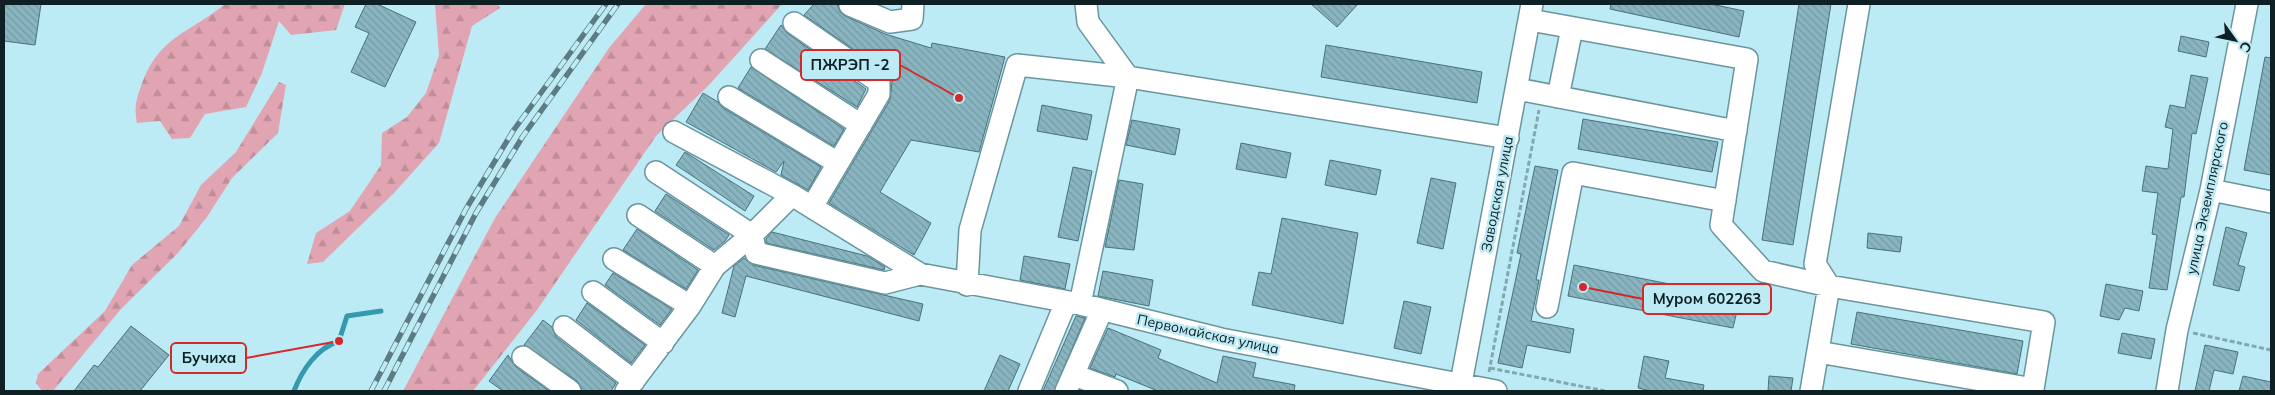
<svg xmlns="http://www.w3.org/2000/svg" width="2275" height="395" font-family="Mulish,sans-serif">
  <defs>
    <pattern id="forest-firs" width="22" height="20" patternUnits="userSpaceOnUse" patternTransform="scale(1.25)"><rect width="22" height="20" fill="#e1a4b2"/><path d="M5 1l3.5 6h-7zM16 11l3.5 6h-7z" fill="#c08d99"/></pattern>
    <pattern id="building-back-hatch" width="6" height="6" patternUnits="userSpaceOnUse" patternTransform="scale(1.25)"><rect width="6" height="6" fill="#89b5c0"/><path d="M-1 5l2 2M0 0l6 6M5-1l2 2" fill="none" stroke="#759ba5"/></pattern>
  </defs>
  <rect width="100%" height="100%" fill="#bdebf5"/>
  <path fill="url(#forest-firs)" d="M225,4H345L336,30L291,35L279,21L262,73L246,107L205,114L190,138L172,139L160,121L137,123C134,107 136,101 141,86C159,35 189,34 225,4Z
    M435,4H498L500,8L472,26L439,143L394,193L323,262L307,264L316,233L350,211L381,165L382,133L407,117L426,93L439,55Z
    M646,4H782L710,84L656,136L537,310L473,391H403L495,218L609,48Z
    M279,82L286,85L278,133L232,178L207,217L178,253L121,309L53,391H42L36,383L38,374L105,311L132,265L179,226L201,185L236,152Z"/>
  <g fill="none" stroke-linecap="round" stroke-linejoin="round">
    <path stroke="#349aaf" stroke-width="5" d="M294,391C302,370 317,348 339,341L347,316L381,311"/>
  </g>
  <path fill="url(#building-back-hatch)" stroke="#48727c" d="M4,4H41L35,45L4,41Z
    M366,4H377L416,22L385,87L351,72L369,33L355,27Z
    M814,4H837L840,12L845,16L885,34L931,48L932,43L1005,57L979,152L911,140L880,192L931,223L914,255L829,203L890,100L892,82L886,72L804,15Z
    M1311,4H1358L1337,27Z
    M1611,4H1711L1744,11L1739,37L1610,9Z
    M1799,4H1831L1793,245L1762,240Z
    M781,25L787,33L866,89L857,107L765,49Z
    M2181,36L2209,42L2206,57L2178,51Z
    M1326,45L1482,72L1477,103L1321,77Z
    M2265,57L2271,58V175L2244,170Z
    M751,67L844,129L834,146L738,88Z
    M2191,75L2208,78L2196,134L2192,133L2184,197H2181L2167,290L2149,288L2157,235L2152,234L2158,193L2142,191L2146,166L2168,169L2173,129L2165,127L2170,105L2185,108Z
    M703,93L718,102L723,108L821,167L808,190L781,175L784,161L776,172L686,122Z
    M1042,105L1092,115L1087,140L1037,131Z
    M1583,119L1718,142L1712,172L1578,149Z
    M1132,120L1180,129L1175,155L1126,145Z
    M1241,143L1291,153L1286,178L1236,169Z
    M685,152L754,196L745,211L676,165Z
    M1330,160L1381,170L1376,195L1325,185Z
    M1535,166L1558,170L1536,280H1539L1531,321L1574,329L1570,353L1527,345L1522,368L1498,363L1521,254L1517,253Z
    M1073,167L1092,171L1078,241L1058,237Z
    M1431,178L1456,183L1443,249L1417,243Z
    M1119,180L1143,184L1134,250L1105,247Z
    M666,194L729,235L725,241L714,250L655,211Z
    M1282,218L1358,233L1343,324L1252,305L1259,272L1271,274Z
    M2226,227L2247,233L2238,265L2245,267L2239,291L2213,285Z
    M637,229L698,270L686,289L623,250Z
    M772,232L867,256L885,267L884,270L766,243V239Z
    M1868,233L1902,237L1900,252L1867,248Z
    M1024,256L1070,264L1065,289L1020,280Z
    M744,258L753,265L923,304L919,321L746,276L735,317L722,313L734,266Z
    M1574,265L1740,298L1733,328L1568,296Z
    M1103,271L1153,280L1149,306L1098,296Z
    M613,273L672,309L660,325L605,285Z
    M2106,284L2143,291L2139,311L2125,308L2119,320L2100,316Z
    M1404,301L1431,307L1421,354L1394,348Z
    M587,303L645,345L631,363L576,320Z
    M1857,312L2023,341L2017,374L1851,344Z
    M1076,316L1085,318L1054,391H1043Z
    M543,320L552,327L556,337L616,383L611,391H582L577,381L524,345Z
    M131,326L169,355L140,391H74L94,365L98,367Z
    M1108,328L1161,350L1158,358L1217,383L1223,356L1256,363L1253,377L1295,385L1294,391H1158L1116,374L1115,377L1090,368Z
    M2122,333L2155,339L2151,359L2118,353Z
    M2205,345L2238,352L2233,374L2214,370L2209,391H2195Z
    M508,355L516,367L549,391H503L489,381Z
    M1000,355L1020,364L1008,391H984Z
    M1644,356L1669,361L1665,378L1704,385L1703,391H1651L1638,388Z
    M1769,376L1793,378L1791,391H1768Z
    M2243,376L2271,382V391H2239Z"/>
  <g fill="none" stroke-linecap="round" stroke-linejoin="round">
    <g stroke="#6a959f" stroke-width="24">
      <path id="minor" d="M1086,4L1088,22L1128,77
        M850,5L890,22L912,19L913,4
        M1530,20L1747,59L1721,225L1763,271L1829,286L2044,322L2033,389L1818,352
        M794,23L879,82V94L812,207
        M761,60L861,125
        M1517,89L1736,131
        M729,97L838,163
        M1558,97L1572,28
        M674,132L792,195
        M656,172L752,235L756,253L885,283L920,274
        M2211,190L2271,202
        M638,215L715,266
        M614,259L690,306
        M967,285L970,230L1017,65L1128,77
        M593,292L663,343
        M1080,304L1128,77L1508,138
        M1547,307L1573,173L1725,201
        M564,327L634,381
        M523,357L570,391
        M1074,375L1117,391
        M1461,383L1532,4
        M626,391L690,306L715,266L752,235L792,195L920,274L1080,304L1221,339L1496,391
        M1029,391L1066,302
        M1066,391L1102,310
        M1811,391L1829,286L1815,264L1859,4
        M2167,391L2177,330L2211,190L2247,4"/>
    </g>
    <path stroke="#82a7af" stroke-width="3" stroke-dasharray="5 2.5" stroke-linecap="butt" d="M2193,333L2271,350
      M1490,368L1605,391
      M1489,372L1539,110"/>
    <use href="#minor" stroke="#fff" stroke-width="21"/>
    <g stroke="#5c7b82" stroke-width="5.5">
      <path id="rail" d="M371,391L466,209L513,131L606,4
        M384,391L476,213L523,136L618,4"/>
    </g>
    <use href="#rail" stroke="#bdebf5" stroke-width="4" stroke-dasharray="11" stroke-linecap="butt"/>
  </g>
  <g text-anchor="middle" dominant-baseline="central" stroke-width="5" stroke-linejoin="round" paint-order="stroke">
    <g font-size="14" fill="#0e2024" stroke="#bdebf5">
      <text transform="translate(1497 194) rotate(-79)">Заводская улица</text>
      <text transform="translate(2207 198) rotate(-78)">улица Экземплярского</text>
      <text transform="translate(1208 334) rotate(12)">Первомайская улица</text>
    </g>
  </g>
  <path fill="none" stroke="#d62828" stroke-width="2" d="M959 98L900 65M1583 287L1643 299M339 341L246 358"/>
  <g fill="#d62828" stroke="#bdebf5" stroke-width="2">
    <circle cx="959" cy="98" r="5"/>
    <circle cx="1583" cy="287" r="5"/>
    <circle cx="339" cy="341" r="5"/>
  </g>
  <g fill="#bdebf5" stroke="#d62828" stroke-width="2">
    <rect x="801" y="50" width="99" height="30" rx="5"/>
    <rect x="1643" y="284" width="128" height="30" rx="5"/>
    <rect x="171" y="343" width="75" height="30" rx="5"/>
  </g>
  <g font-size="15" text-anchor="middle" font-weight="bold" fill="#0e2024">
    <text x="850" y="70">ПЖРЭП -2</text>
    <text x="1707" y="304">Муром 602263</text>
    <text x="209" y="363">Бучиха</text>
  </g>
  <rect width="2275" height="395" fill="none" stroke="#0e2024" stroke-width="10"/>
  <g transform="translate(2235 40) rotate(123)" stroke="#bdebf5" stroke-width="4" paint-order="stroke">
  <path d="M0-4L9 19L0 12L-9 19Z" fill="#0e2024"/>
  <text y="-8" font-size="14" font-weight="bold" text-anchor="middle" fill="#0e2024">С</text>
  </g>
</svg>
